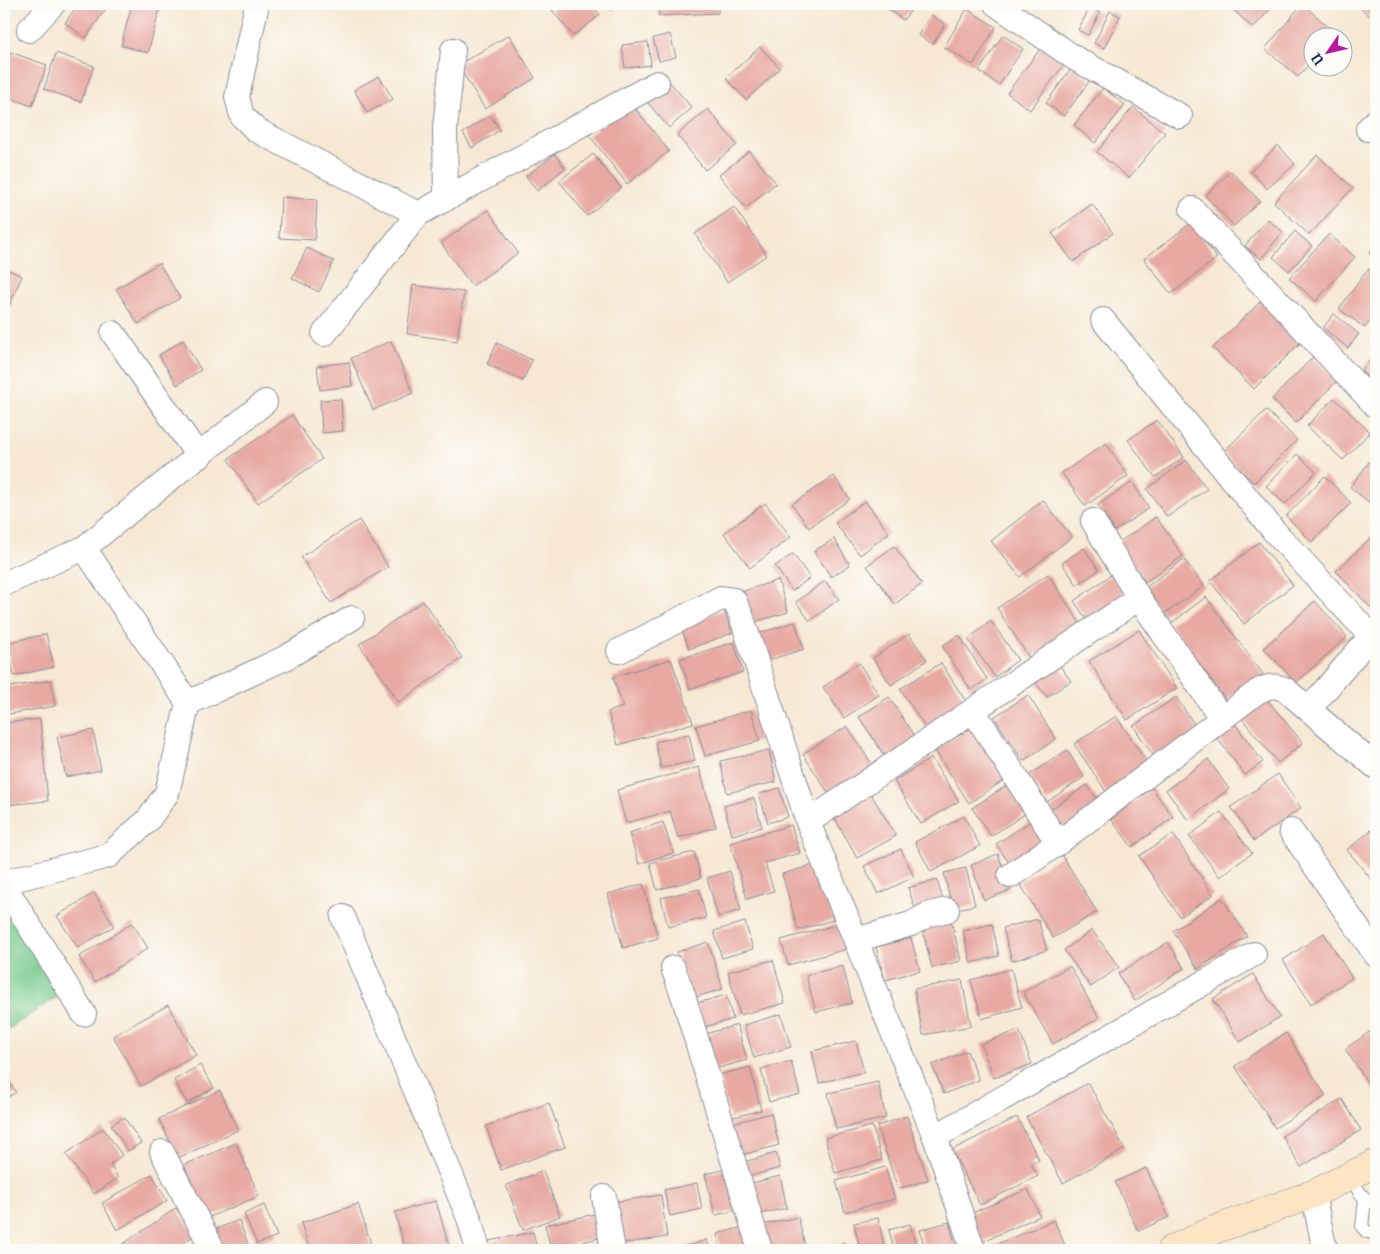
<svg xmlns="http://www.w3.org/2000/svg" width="1380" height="1254" font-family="'IM FELL French Canon',serif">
  <rect width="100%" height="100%" fill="#fdfcf7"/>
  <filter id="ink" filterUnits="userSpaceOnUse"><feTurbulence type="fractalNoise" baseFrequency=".02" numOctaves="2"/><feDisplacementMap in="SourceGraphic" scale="10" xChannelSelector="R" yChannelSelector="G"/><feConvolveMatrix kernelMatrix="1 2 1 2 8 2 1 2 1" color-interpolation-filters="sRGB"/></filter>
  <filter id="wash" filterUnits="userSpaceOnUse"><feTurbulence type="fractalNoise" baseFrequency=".0096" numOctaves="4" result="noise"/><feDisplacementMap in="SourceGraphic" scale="20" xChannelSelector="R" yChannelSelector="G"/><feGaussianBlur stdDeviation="1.12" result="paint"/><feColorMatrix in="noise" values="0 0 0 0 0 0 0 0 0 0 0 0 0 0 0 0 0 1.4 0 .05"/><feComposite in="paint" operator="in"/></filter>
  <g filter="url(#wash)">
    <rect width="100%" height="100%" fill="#f6e8d3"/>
    <path fill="#76c98c" stroke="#487c75" d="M11,913L63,993L4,1032V917Z"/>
    <g id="blocks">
      <path fill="#e7a9a1" d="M78,4H109L86,38L65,23Z
        M132,4H147L160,8L148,53L121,45Z
        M560,4H591L600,15L573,36L552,10Z
        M604,4H617L612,10Z
        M658,4H718V13L659,16Z
        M882,4H916L903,20Z
        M1231,4H1275L1253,28L1229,6Z
        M1302,4L1336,33L1332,38H1312V60L1298,77L1265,49Z
        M1365,4H1376V22L1361,8Z
        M1090,7L1100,13L1088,35L1078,30Z
        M967,9L996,27L973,65L944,47Z
        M1110,11L1120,16L1104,48L1094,43Z
        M931,15L945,24L933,44L918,35Z
        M670,34L676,57L659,61L653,38Z
        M509,35L535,78L485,109L458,65Z
        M1003,35L1023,49L999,85L979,71Z
        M648,42L651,65L625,68L622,45Z
        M1043,45L1066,62L1030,110L1007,93Z
        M760,47L780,68L746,100L726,78Z
        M10,52L47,65L32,106L4,96V70Z
        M56,53L94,66L81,102L44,89Z
        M1072,67L1090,80L1064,116L1046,103Z
        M379,76L393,99L367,113L354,90Z
        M666,78L692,108L669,128L643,97Z
        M1103,88L1125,105L1095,143L1074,125Z
        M630,102L669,151L627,184L589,135Z
        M1133,107L1165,133L1129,178L1097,152Z
        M708,109L737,145L705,170L677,135Z
        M490,115L500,130L472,148L463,133Z
        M1278,145L1295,164L1267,189L1251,171Z
        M749,151L776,183L746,208L719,175Z
        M555,154L565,168L537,191L526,176Z
        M593,154L621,188L587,216L559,181Z
        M1317,155L1353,188L1309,235L1274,202Z
        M1231,171L1260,201L1234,226L1205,196Z
        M281,197L317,200L315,240L279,238Z
        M1092,204L1113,233L1073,262L1052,233Z
        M734,207L767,255L727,282L695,234Z
        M488,210L518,253L472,286L441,243Z
        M1267,219L1283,232L1261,259L1245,246Z
        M1191,223L1217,258L1171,294L1144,259Z
        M1295,231L1312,246L1289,271L1273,257Z
        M1329,234L1355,257L1316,301L1289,278Z
        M1376,246V260L1369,253Z
        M307,248L334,261L319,292L292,278Z
        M159,263L180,298L138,324L116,289Z
        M4,268L22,276L4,318Z
        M1368,269L1376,275V313L1365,328L1339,309Z
        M413,285L464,292L457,341L407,334Z
        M1262,300L1302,341L1254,389L1213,348Z
        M1334,314L1359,334L1348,348L1323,328Z
        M183,340L201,370L177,385L159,355Z
        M391,341L413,393L373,410L351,358Z
        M497,343L532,360L523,381L487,364Z
        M1376,353V385L1361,371Z
        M1313,357L1337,381L1296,423L1272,399Z
        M349,362L352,386L320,390L317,366Z
        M1334,398L1370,432L1343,460L1307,426Z
        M341,399L343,431L322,433L320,400Z
        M1266,410L1297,440L1254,483L1223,452Z
        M292,415L322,459L258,503L228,459Z
        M1157,420L1184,457L1155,477L1128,440Z
        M1106,443L1128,476L1085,506L1062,473Z
        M1297,454L1316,472L1285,504L1266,486Z
        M1373,457L1376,460V508L1350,487Z
        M1186,460L1207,489L1167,517L1147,489Z
        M834,476L850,499L809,528L792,504Z
        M1325,476L1351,503L1312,542L1286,516Z
        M1132,482L1149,508L1115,531L1098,505Z
        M1043,500L1072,537L1020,577L991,541Z
        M865,501L889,533L860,555L835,523Z
        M765,503L791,537L750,568L724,533Z
        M1156,517L1183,556L1145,582L1118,543Z
        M359,520L388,567L331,603L301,557Z
        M1376,533V604L1371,608L1336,571Z
        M834,539L850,565L831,577L814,551Z
        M1259,542L1293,585L1244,624L1210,581Z
        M894,546L922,584L895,604L867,566Z
        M1084,548L1099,570L1077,585L1062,563Z
        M793,554L810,578L792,591L775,566Z
        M1184,559L1204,586L1164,614L1145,588Z
        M1048,574L1081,625L1030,659L997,608Z
        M1111,575L1127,598L1090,625L1074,601Z
        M778,580L788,612L755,622L744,591Z
        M825,581L839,599L810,621L796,602Z
        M1206,597L1263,674L1226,700L1170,624Z
        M423,601L462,658L399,702L359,644Z
        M1315,601L1347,637L1296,683L1264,648Z
        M724,610L732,633L689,649L680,625Z
        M991,621L1018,660L995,677L968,639Z
        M795,622L804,649L766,661L757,634Z
        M1139,630L1177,688L1127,720L1089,661Z
        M46,634L54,667L14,676L6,643Z
        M909,634L927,660L891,685L873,658Z
        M959,635L987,679L971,690L942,646Z
        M734,642L743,672L690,689L680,659Z
        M671,659L693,723L618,745L608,712L623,707L613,677Z
        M859,663L879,695L844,718L823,687Z
        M941,663L967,703L927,730L900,689Z
        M1060,666L1071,681L1047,697L1036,683Z
        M51,680L55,706L4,715V688Z
        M1028,695L1056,739L1023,761L994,717Z
        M1263,695L1303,743L1278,763L1239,715Z
        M889,697L918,741L888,761L859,717Z
        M1176,697L1198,730L1156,759L1133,726Z
        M751,710L760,741L705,756L696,726Z
        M1116,716L1149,765L1107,793L1074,744Z
        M40,719L48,801L5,805L4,723Z
        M1235,724L1263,762L1245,775L1217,738Z
        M976,725L1009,777L969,803L935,750Z
        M847,726L875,769L831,797L803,754Z
        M93,730L101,770L66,777L57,737Z
        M689,734L695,761L661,768L655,742Z
        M769,750L776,782L727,793L720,761Z
        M1067,750L1084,777L1047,802L1029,775Z
        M931,758L959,801L921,824L894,781Z
        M1208,759L1229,789L1188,820L1166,790Z
        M699,767L716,827L678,838L670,811L626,823L617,790Z
        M1278,774L1301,808L1254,841L1231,807Z
        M1009,784L1028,812L991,836L972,808Z
        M1087,785L1102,806L1065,830L1051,809Z
        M779,788L788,817L768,823L759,794Z
        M1152,788L1173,817L1132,847L1111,819Z
        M871,794L896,836L857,858L833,815Z
        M754,798L762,827L732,835L724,806Z
        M1221,812L1252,853L1220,877L1189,836Z
        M964,816L980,846L931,872L915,842Z
        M1031,821L1046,844L1012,867L996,844Z
        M663,822L673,853L639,864L629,833Z
        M791,825L800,853L765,863L774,891L747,899L730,843Z
        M1376,826V877L1372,880L1347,850Z
        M1173,834L1213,895L1180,917L1139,856Z
        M901,849L914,877L878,894L864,866Z
        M694,852L701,878L657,890L650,863Z
        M998,854L1011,890L984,900L971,865Z
        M1062,855L1097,912L1053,938L1019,882Z
        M817,864L833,920L798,930L782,874Z
        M966,868L975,905L953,910L944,873Z
        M730,871L741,910L718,917L707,878Z
        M937,880L945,906L917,914L908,888Z
        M643,884L658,938L623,948L608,894Z
        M699,889L706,918L668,927L661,898Z
        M94,893L114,926L78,948L57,916Z
        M1222,898L1247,936L1198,969L1173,931Z
        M1038,919L1047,950L1012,961L1003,928Z
        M951,920L961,961L932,968L922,927Z
        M745,922L753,949L722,958L714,931Z
        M132,923L148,948L95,982L79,957Z
        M839,924L847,949L788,965L781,940Z
        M992,924L999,956L971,963L963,931Z
        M1092,930L1119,967L1091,987L1064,950Z
        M1324,933L1352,978L1311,1004L1283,960Z
        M911,938L920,971L885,980L876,947Z
        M708,942L723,989L692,998L677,952Z
        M1168,942L1184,968L1135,1001L1118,974Z
        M773,960L785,1003L740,1015L728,972Z
        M843,966L852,1003L816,1012L806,975Z
        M1070,966L1099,1018L1053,1044L1023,992Z
        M1011,969L1022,1007L982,1019L971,980Z
        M1253,974L1280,1017L1240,1042L1213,999Z
        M962,980L971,1026L923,1035L914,989Z
        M726,995L733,1019L704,1027L697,1003Z
        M168,1005L196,1055L141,1086L113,1036Z
        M781,1014L791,1047L754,1058L744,1025Z
        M737,1025L747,1060L715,1069L705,1034Z
        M1375,1028L1376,1030V1095L1345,1049Z
        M1019,1030L1032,1064L994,1078L981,1044Z
        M1286,1033L1326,1096L1275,1128L1235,1066Z
        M856,1041L864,1072L819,1083L812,1051Z
        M967,1051L979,1080L944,1094L932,1065Z
        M791,1061L800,1094L769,1102L761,1069Z
        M200,1065L214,1088L187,1103L174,1080Z
        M750,1067L761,1110L730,1118L719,1075Z
        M4,1074L16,1092L4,1100Z
        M878,1082L886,1118L836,1129L828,1093Z
        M1088,1083L1125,1149L1063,1183L1026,1117Z
        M220,1090L238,1130L178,1158L159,1119Z
        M1342,1099L1361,1130L1301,1167L1282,1136Z
        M549,1103L565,1147L501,1170L486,1126Z
        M771,1113L779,1145L738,1156L730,1124Z
        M907,1116L928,1180L898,1189L877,1126Z
        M124,1117L141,1143L128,1151L111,1125Z
        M1017,1117L1039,1160L1031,1164L1038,1176L980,1205L952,1150Z
        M872,1126L882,1160L835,1173L825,1138Z
        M103,1128L122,1155L110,1165L118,1178L94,1194L66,1154Z
        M236,1143L259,1196L207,1218L184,1165Z
        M776,1153L780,1168L744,1178L740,1163Z
        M885,1167L895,1199L845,1212L836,1181Z
        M1146,1168L1169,1217L1138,1231L1115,1182Z
        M728,1169L738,1210L715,1215L705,1174Z
        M543,1171L560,1216L523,1230L506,1185Z
        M152,1174L167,1201L117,1230L102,1203Z
        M780,1176L787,1208L760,1214L752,1183Z
        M697,1183L702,1209L670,1216L664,1190Z
        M1028,1189L1040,1216L977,1244L965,1216Z
        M661,1195L667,1237L619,1244L613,1202Z
        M436,1201L450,1250H405L395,1212Z
        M358,1204L373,1250H337L336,1247L325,1250H310L301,1223Z
        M264,1205L277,1236L257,1244L244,1214Z
        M176,1208L195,1235L172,1250H117L116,1249Z
        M595,1214L599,1238L551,1249L545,1225Z
        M798,1217L806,1250H766L761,1225Z
        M878,1218L885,1250H860L854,1223Z
        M239,1220L249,1247L240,1250H224L216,1229Z
        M1054,1220L1067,1250H983Z
        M949,1222L957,1250H925L920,1230Z
        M910,1224L917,1250H894L889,1230Z
        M743,1227L749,1249L721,1250L717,1234Z
        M533,1232L537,1250H485L484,1242Z
        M707,1240L710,1250H674Z
        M603,1243L605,1250H585V1247Z
        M845,1243L847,1250H822V1248Z"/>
    </g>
  </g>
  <g filter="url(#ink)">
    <use href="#blocks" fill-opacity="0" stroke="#888c98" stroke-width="1"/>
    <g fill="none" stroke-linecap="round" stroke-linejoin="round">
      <g stroke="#888c98" stroke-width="14">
        <path id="lane" d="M1350,1176C1357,1188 1361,1200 1376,1203
          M1365,1199L1362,1227L1367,1232L1376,1234"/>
      </g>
      <g stroke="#888c98" stroke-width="26">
        <path id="street" d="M257,4L237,97L242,116L256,130L418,214L657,83
          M996,4L1076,59L1180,116
          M29,30L53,4
          M1368,129L1376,121
          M446,199L445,129L453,50
          M1192,209L1376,406
          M1103,320L1274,531L1371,636
          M113,333L199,457
          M324,334L418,214
          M1093,521L1139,598L1222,719
          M4,584L84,548
          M619,651L721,598L734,600L741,615L808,822L935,1137L973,1250
          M188,703L287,657L352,618
          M1310,708L1376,630
          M974,712L1058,843L1257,692C1268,686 1275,684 1286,690L1376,767
          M808,822L1139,598
          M1291,831L1376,955
          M1010,876L1058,843
          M4,882L108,856L148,820L167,793L188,703L84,548L265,402
          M4,885L84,1014
          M343,917L469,1218L478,1250
          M856,940L911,924L927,915L947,910
          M673,968L683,995L760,1250
          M935,1137L1254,954
          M162,1152L213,1250
          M1313,1194L1325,1250
          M604,1197L613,1250"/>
      </g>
      <g stroke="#888c98" stroke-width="29">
        <path id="secondary" d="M1171,1250L1214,1230L1313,1194L1376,1163"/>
      </g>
      <use href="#lane" stroke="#fff" stroke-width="12"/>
      <use href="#street" stroke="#fff" stroke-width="24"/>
      <use href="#secondary" stroke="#fde5c4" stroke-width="28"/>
    </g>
  </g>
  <rect width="1380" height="1254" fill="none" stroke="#fdfcf7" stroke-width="20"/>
  <g transform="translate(1328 52) rotate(236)"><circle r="24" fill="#fdfcf7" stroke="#a3aaba"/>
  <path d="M0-4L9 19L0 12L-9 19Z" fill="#b5179e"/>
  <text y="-8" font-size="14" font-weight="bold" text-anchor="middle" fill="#1b2f5e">U</text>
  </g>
</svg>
